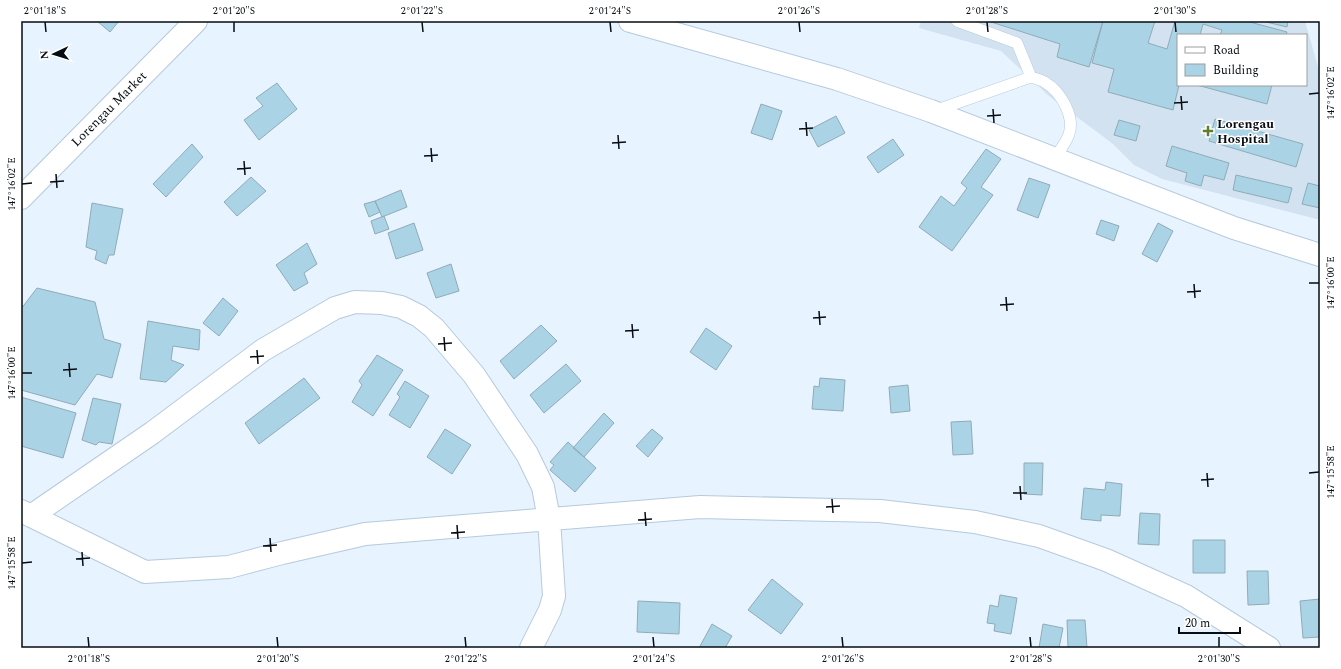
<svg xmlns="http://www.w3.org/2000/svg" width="1341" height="669" font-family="Spectral,serif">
  <rect width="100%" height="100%" fill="#e7f3ff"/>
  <path fill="#d2e2f1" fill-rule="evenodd" d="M921,21H1305L1320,74V220L1162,179L1134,165L1113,144L1049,96L1001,51L919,28ZM1178,35H1306V85H1178Z"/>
  <path fill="#aad4e5" stroke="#90abb6" d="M97,21H119L110,32Z
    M988,21H1103L1089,67L1057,57L1060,44Z
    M1103,21H1155L1148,43L1167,49L1175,21H1246L1287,32L1286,35H1220L1222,30L1203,24L1200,35H1178L1179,85L1173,110L1108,92L1114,69L1092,63Z
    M1262,21H1288L1287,27Z
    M277,83L297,109L259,140L244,120L263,106L256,98Z
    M1197,85H1272L1267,104Z
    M761,104L782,111L772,140L751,133Z
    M836,116L845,133L818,147L809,130Z
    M1215,119L1303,144L1296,167L1209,141Z
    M1119,120L1140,126L1136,141L1114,135Z
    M893,139L904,155L878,173L867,157Z
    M192,144L203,157L166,197L153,184Z
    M1172,146L1229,163L1224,180L1204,175L1201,186L1185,181L1187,173L1166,166Z
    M986,149L1001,159L981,187L993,195L952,251L919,227L941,196L954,206L967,188L961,183Z
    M1236,175L1292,188L1288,203L1233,190Z
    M251,177L266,191L237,216L224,202Z
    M1029,178L1050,185L1038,218L1017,210Z
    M1308,183L1320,186V208L1302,204Z
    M401,190L407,207L382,217L375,201Z
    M375,201L380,212L369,217L364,204Z
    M92,203L123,209L114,255H109L106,264L95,259L97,251L86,247Z
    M384,216L389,229L375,234L371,221Z
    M1101,220L1119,226L1114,241L1096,234Z
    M414,223L423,250L396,259L388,233Z
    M1158,223L1173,231L1157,262L1142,254Z
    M307,243L317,264L304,273L308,283L294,291L276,265Z
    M451,264L459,291L436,298L427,273Z
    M37,288L95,302L104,339L121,344L112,378L97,374L75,405L21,390V309Z
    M223,298L238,311L219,336L203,323Z
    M148,321L200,330L199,350L173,346L171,360L184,365L166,382L140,379Z
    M541,325L557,341L514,379L500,361Z
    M706,328L732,346L716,370L690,352Z
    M377,355L403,370L373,416L352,402L362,385L359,381Z
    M566,364L581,381L544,413L530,395Z
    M304,378L320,398L259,444L245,423Z
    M820,378L845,380L843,411L812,409L814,386L819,387Z
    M405,381L429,396L410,428L389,415L400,397L397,394Z
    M908,385L910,411L891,413L889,387Z
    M21,397L76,413L63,458L21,446Z
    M93,398L121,404L112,444L99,442L96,445L82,440Z
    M604,413L614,423L584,457L573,448Z
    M971,421L973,454L953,455L951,422Z
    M445,429L471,445L452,474L427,457Z
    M652,429L663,438L648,457L636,446Z
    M568,442L596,468L575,492L550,470L554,465L550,462Z
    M1024,463H1043L1042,495L1024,494Z
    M1106,482L1122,484L1120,516L1101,515V521L1081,519L1084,488L1105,490Z
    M1140,513L1160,514L1159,545L1138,544Z
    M1193,540H1225V573H1193Z
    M1247,571H1268L1269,604L1248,605Z
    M772,579L803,604L781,634L748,610Z
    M1000,595L1017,598L1011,634L994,631L995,624L987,623L990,605L998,607Z
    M1320,599V637L1303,638L1300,601Z
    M638,601L680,603L679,634L637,632Z
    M1067,620H1085L1087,648H1068Z
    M712,624L732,636L725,648H699Z
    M1043,624L1063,628L1059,648H1039Z"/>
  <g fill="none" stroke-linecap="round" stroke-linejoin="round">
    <g stroke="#b6cadc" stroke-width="12">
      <path id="service" d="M957,21L1017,43L1031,77
        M934,111L1031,77C1036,79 1042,80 1046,83C1061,92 1075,117 1069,134C1066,143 1059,151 1055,159"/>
    </g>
    <g stroke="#b6cadc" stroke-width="24">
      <path id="minor" d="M630,21L837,79L931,111L1234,228L1320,255
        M21,511L145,572L229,567L282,553L365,534L700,507L880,511L975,522L1039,536L1106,560L1186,596L1269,648
        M31,516L152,433L263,350L335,308L355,302L382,303L401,307L419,316L434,328L474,375L527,454L543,487L549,519L554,596L550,610L531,648"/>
    </g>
    <g stroke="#b6cadc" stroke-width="24">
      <path id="secondary" d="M21,198L196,21"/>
    </g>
    <use href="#service" stroke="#fff" stroke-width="11"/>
    <use href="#minor" stroke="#fff" stroke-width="22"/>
    <use href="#secondary" stroke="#fff" stroke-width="22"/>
  </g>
  <path fill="none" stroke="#060c12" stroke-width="1.5" d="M45,22L46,32M234,22V32M422,22L423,32M610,22L611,32M799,22L800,32M987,22L988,32M1175,22L1176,32M1309,94L1319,93M1181,96L1182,110M1174,103L1188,102M993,109L994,123M987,116L1001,115M806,122L807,136M799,129L813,128M618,135L619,149M612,143L626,142M431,148L432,162M424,156L438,155M244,161L245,175M237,169L251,168M56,174L57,188M50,182L64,181M22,184L32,183M1309,283H1319M1194,284L1195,298M1187,292L1201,291M1006,297L1007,311M1000,305L1014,304M819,311L820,325M813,318L826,317M632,324L633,338M625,331L639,330M444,337L445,351M438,344L452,343M257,350L258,364M250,357L264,356M69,363L70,377M63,370L77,369M22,373H32M1207,473L1208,487M1309,473L1319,472M1201,480L1214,479M1020,486L1021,500M1013,493H1027M832,499L833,513M826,507L840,506M645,512L646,526M638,520L652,519M457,525L458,539M451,533L465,532M270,538L271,552M263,546L277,545M82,552L83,566M76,559L90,558M22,563L32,562M88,637L89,647M277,637L278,647M465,637L466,647M653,637L654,647M842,637L843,647M1030,637L1031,647M1219,637V647"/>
  <path fill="#607d31" stroke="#fff" stroke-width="1.5" d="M1206 125h4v4h4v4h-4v4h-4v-4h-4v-4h4z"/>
  <g text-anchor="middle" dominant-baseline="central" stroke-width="3" stroke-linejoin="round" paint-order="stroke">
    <g font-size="13" fill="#060c12" stroke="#fff">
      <text transform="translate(109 109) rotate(-45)">Lorengau Market</text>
    </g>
    <g font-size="13" font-weight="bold" fill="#060c12" stroke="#fff" text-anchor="start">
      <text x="1217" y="124">Lorengau<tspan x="1217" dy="15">Hospital</tspan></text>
    </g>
  </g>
  <rect width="1341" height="669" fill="none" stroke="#ffffff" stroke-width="44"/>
  <rect x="1177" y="34" width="130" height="52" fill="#ffffff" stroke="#9b9ea0"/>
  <rect x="1185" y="47" width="20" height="6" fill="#ffffff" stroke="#9b9ea0"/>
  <text x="1213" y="54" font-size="12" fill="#060c12">Road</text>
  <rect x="1185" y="64" width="20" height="12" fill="#aad4e5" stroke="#9b9ea0"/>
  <text x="1213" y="74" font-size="12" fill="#060c12">Building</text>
  <g transform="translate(54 54) rotate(266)" stroke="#ffffff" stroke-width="3" paint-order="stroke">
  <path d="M0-3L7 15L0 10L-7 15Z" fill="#060c12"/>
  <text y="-6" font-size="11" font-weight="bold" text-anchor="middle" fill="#060c12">N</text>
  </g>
  <path d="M1179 627v6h61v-6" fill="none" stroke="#060c12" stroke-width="2"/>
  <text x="1185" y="627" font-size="12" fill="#060c12" stroke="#ffffff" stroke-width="3" paint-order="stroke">20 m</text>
  <rect x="22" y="22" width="1297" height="625" fill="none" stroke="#060c12" stroke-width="1.5"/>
  <g font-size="10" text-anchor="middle" fill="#060c12">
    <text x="45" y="14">2°01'18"S</text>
    <text x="234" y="14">2°01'20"S</text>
    <text x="422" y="14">2°01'22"S</text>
    <text x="610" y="14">2°01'24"S</text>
    <text x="799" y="14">2°01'26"S</text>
    <text x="987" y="14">2°01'28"S</text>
    <text x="1175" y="14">2°01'30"S</text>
    <text transform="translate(1330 93) rotate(-90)" y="4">147°16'02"E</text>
    <text transform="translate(11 184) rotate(-90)" y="4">147°16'02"E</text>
    <text transform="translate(1330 283) rotate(-90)" y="4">147°16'00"E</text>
    <text transform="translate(11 373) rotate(-90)" y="4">147°16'00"E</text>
    <text transform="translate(1330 472) rotate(-90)" y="4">147°15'58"E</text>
    <text transform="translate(11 563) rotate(-90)" y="4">147°15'58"E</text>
    <text x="89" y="662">2°01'18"S</text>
    <text x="278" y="662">2°01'20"S</text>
    <text x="466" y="662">2°01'22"S</text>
    <text x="654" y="662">2°01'24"S</text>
    <text x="843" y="662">2°01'26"S</text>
    <text x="1031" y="662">2°01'28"S</text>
    <text x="1219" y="662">2°01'30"S</text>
  </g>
</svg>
